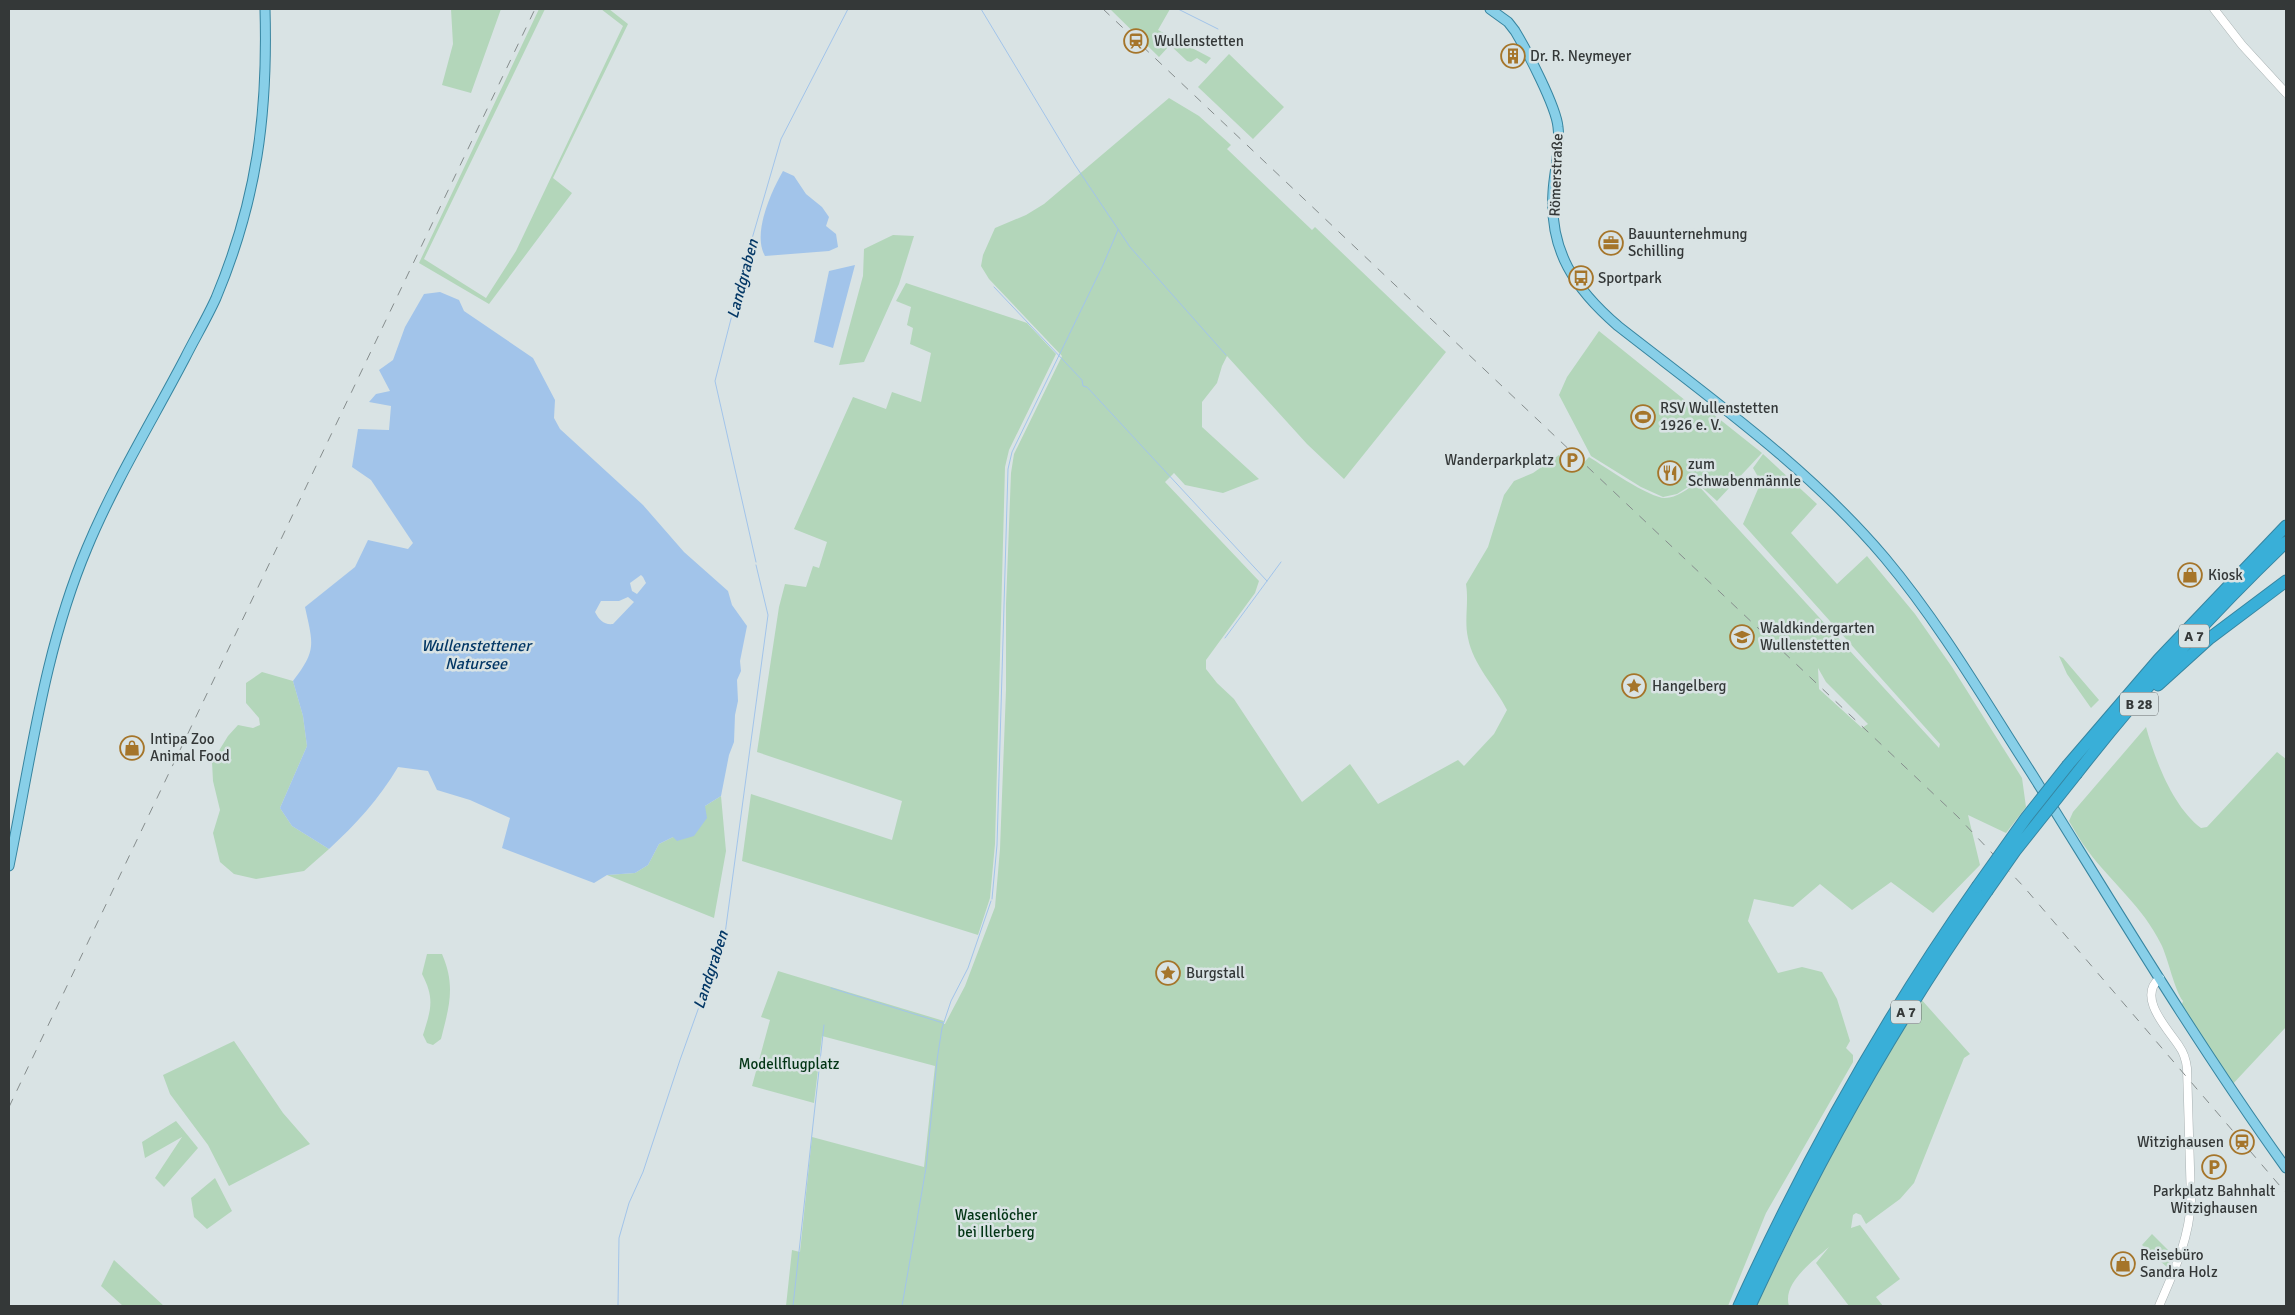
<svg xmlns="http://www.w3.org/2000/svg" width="2295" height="1315" font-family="Signika,sans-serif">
  <rect width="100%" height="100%" fill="#d9e3e4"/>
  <path fill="#b3d6ba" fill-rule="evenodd" d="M451,9H501L471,93L442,85L453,44Z
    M539,9H545L424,259L486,298L516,251L623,26L601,9H609L628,24L553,178L572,193L489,304L419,263Z
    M1110,9H1170L1158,30L1211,58L1206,64L1197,58L1191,62L1187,61L1170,45L1159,57Z
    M1229,54L1284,107L1253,139L1198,87Z
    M1169,98L1199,116L1231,145L1227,149L1312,230L1315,227L1446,352L1344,479L1307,444L1227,356L1222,366L1217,383L1202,402V427L1259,479L1223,493L1185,485L1174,473L1165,482L1259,581L1255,593L1206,660V669L1217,683L1234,699L1302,802L1350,764L1378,804L1458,760L1464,766L1494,734L1507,710C1495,686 1473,665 1468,638C1464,620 1469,603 1466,584L1488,547L1504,495L1514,481L1533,473L1559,455L1575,472L1589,457C1604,466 1649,498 1665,498C1677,498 1687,489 1696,483L1939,748L1940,744L1743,524L1761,482L1753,468L1763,454L1817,504L1791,533L1837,584L1867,556L1915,614L1952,667L2022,778L2026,807L2006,833L1968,815L1980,865L1933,913L1891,882L1852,910L1820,884L1793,907L1754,899L1748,921L1778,973L1802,967L1822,972L1837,999L1850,1041L1846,1048L1853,1055V1062L1766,1213L1728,1306H786L792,1250L800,1252L812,1137L924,1167L935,1066L822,1036L814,1103L752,1086L770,1020L761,1017L778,971L944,1021L943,1024H945L965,986L995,907L1000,849L1006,690V604L1011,473L1014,454L1062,356L989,279L981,266L983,255L995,228L1026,215L1044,204ZM1818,668L1826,682L1868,724L1862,728L1819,689Z
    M893,235L914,236L899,284L864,362L839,365L863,276L864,249Z
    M906,283L1027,323L1056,354L1009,450L1005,467L995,844L990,898L978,935L742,861L751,794L892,840L902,801L757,752L779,607L785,584L806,587L813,566L819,568L827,542L794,529L853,397L886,409L892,392L921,402L931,353L910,344L913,328L907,325L911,307L896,301Z
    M1599,331L1701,413L1708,410L1762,453L1717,501L1696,482L1677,494L1663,497L1641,487L1591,456L1559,395L1567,377Z
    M2059,656L2063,658L2099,700L2091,708L2067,674Z
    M262,672L293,681L303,716L307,746L280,808L292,826L329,849L304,871L256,879L234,874L220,862L213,833L220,810L213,781L212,762L228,736L238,725L253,728L260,725L259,718L246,703V683Z
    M2146,727C2155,760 2173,807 2201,828L2207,827L2277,752L2286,759V1027L2230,1087L2180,1010L2183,1001C2175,992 2168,958 2161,944C2143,907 2112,883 2088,851C2081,842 2075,831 2069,821L2073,812Z
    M721,796L726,851L714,918L607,875L635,873L648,865L659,844L673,837L705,806Z
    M427,954H442C456,986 449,1007 441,1039L433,1045L427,1043L423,1035C431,1009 435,999 422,974Z
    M1920,998L1970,1054L1964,1058L1914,1183L1900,1199L1866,1224L1861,1215L1856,1213L1853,1215L1851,1228L1860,1225L1900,1279L1876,1297L1883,1306H1849L1816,1263L1829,1247C1813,1261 1782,1283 1789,1306H1756L1833,1150Z
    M234,1041L283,1113L310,1144L229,1186L208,1145L170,1094L163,1075Z
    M176,1121L198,1148L164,1187L155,1178L182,1137L145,1158L142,1142Z
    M215,1178L232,1211L207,1229L194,1217L191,1198Z
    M2152,1234L2172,1254L2168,1268L2142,1245Z
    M114,1260L164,1306H123L101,1286Z"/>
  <path fill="#a2c4ea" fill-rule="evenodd" d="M783,171L794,176L806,194L822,207L829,217L826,226L836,234L838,247L829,251L765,256C752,234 771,192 783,171Z
    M855,265L833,348L814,342L829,271Z
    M440,292L459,300L464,311L533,358L555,400L554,418L560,429L643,505L684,552L728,591L732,605L747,626L740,661L741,671L737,680L738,701L735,715L734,742L729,755L721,796L705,806L707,818L694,836L677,841L673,837L659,844L648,865L635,873L607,875L594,883L502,848L510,818L470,800L437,790L428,771L398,767C379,799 356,824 329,849L292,826L280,808L307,746L303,716L293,681C317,650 313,644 305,607L355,567L368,540L408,549L413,543L371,480L352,467L358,429L389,430L391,406L369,402L376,394L390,391L379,370L393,360L405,327L424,294ZM641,575L643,577L646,583L637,594L632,591L630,583ZM628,597L634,602L613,624C604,625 599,620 595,612L601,601H619Z"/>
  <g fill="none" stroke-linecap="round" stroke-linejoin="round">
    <path stroke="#a2c4ea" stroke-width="1" d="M981,9L1075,165L1130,247L1226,355
      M1178,9L1218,29
      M994,287L1082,380L1083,386L1087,387L1267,581
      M756,562L715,381L749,249L781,139L848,9
      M1225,638L1281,562
      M992,899L997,845L1008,469L1012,452L1103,265L1118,230
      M831,988L943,1023
      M937,1060L942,1028L951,1001L968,968L991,901
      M618,1306L619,1238L629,1203L643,1172L680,1060L725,934L768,615L756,565
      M793,1306L824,1025
      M902,1306L926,1168L937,1061"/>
    <g stroke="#a9b2b3" stroke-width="9">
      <path id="minor" d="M2214,9L2242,45L2286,93
        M2159,1306C2174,1271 2189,1240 2191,1201L2187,1068C2186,1060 2184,1053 2179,1046C2168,1029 2136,997 2160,978"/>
    </g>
    <g stroke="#3785a0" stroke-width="11">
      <path id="major" d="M1490,9L1508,22L1515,31C1527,51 1556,106 1558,127C1561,149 1554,171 1553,192C1549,251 1575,289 1618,326C1710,398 1809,468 1885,558C1941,625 1985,701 2032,774C2115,907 2195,1041 2286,1168
        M9,866C31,759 44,650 87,548C114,483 152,421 185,358C195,338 207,318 216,298C257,200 268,114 265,9"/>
    </g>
    <g stroke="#3785a0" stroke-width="13">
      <path id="highway" d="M2158,685L2210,638L2286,581
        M2068,765L2159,659L2286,526
        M2077,773C2141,691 2211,614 2286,542
        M1739,1306C1806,1159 1884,1019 1977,887
        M1750,1306C1817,1161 1895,1022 1987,891"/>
    </g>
    <use href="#minor" stroke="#fff" stroke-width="8"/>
    <use href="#major" stroke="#88cfe8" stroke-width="9"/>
    <use href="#highway" stroke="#39afd8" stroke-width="11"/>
    <path stroke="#868d8d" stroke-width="1" stroke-dasharray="9 9" stroke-linecap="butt" d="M1103,9L1958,817L2024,887L2286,1193
      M9,1107L535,9"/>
    <g stroke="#3785a0" stroke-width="13" stroke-linecap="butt">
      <path id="highway-bridge" d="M1977,887L2026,818L2068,765
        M1987,891L2015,851L2077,773"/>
    </g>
    <use href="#highway-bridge" stroke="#39afd8" stroke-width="11"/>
  </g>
  <defs>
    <g id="station-ring" transform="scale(1.25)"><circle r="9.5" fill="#d9e3e4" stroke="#a5752a" stroke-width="1.5"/><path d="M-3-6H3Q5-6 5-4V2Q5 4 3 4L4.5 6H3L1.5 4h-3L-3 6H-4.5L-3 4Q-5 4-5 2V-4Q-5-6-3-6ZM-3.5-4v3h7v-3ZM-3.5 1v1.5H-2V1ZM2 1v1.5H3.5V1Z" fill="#a5752a"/></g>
    <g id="building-ring" transform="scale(1.25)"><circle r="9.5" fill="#d9e3e4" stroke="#a5752a" stroke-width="1.5"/><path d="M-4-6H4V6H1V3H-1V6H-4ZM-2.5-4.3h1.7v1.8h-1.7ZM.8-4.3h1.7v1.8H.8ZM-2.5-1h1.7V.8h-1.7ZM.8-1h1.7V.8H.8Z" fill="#a5752a"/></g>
    <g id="office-ring" transform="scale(1.25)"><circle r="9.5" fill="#d9e3e4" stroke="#a5752a" stroke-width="1.5"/><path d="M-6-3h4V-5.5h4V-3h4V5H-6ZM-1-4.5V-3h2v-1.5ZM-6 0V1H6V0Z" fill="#a5752a"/></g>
    <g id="bus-ring" transform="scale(1.25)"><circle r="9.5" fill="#d9e3e4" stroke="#a5752a" stroke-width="1.5"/><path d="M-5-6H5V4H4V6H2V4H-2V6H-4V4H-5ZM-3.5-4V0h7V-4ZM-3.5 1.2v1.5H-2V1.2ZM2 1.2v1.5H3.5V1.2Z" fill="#a5752a"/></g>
    <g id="stadium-ring" transform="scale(1.25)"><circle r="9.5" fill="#d9e3e4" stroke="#a5752a" stroke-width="1.5"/><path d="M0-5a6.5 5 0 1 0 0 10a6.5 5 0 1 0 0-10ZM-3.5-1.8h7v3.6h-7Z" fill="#a5752a"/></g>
    <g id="parking-ring" transform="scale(1.25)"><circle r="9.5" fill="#d9e3e4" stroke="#a5752a" stroke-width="1.5"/><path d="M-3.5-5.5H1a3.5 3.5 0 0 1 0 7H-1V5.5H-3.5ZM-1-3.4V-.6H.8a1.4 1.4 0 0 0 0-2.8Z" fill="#a5752a"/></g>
    <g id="restaurant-ring" transform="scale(1.25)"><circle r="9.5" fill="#d9e3e4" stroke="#a5752a" stroke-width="1.5"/><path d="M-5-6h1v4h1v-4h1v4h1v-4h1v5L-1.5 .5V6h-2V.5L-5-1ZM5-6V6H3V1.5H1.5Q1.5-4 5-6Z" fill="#a5752a"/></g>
    <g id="shop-ring" transform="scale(1.25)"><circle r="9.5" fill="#d9e3e4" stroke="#a5752a" stroke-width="1.5"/><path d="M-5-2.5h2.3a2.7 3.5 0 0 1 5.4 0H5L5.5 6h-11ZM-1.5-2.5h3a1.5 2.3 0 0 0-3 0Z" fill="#a5752a"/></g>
    <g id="school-ring" transform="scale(1.25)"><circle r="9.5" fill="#d9e3e4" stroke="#a5752a" stroke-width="1.5"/><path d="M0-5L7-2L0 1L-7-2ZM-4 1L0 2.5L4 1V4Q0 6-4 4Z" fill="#a5752a"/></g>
    <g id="sight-ring" transform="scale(1.25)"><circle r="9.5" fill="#d9e3e4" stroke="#a5752a" stroke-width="1.5"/><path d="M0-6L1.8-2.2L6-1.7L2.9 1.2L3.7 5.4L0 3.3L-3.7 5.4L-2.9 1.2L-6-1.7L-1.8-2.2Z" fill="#a5752a"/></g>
  </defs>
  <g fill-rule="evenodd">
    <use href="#station-ring" x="1136" y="41"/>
    <use href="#building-ring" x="1513" y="56"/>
    <use href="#office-ring" x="1611" y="243"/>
    <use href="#bus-ring" x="1581" y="278"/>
    <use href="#stadium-ring" x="1643" y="417"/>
    <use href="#parking-ring" x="1572" y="460"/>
    <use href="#restaurant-ring" x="1670" y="473"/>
    <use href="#shop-ring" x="2190" y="575"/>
    <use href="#school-ring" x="1742" y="637"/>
    <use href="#sight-ring" x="1634" y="686"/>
    <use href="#shop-ring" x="132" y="748"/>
    <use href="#sight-ring" x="1168" y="973"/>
    <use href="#station-ring" x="2242" y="1142"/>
    <use href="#parking-ring" x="2214" y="1167"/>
    <use href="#shop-ring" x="2123" y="1264"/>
  </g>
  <g text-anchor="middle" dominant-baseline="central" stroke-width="5" stroke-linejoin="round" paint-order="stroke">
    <g fill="#d9e3e4" stroke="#666b6c" stroke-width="1">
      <rect x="2179" y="624.5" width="30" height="23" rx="4"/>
      <rect x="2120" y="692.5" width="38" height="23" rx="4"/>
      <rect x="1891" y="1000.5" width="30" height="23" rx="4"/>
    </g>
    <g font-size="14" font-weight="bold" fill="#343838">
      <text x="2194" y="636">A 7</text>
      <text x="2139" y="704">B 28</text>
      <text x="1906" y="1012">A 7</text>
    </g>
    <g font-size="15" fill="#343838" stroke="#d9e3e4" text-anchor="start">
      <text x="1154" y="41">Wullenstetten</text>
      <text x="1530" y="56">Dr. R. Neymeyer</text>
      <text x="1628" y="234">Bauunternehmung<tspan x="1628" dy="17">Schilling</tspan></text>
      <text x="1598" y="278">Sportpark</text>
      <text x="1660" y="408">RSV Wullenstetten<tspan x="1660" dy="17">1926 e. V.</tspan></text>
      <text x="1554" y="460" text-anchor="end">Wanderparkplatz</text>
      <text x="1688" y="464">zum<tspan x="1688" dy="17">Schwabenmännle</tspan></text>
      <text x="2208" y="575">Kiosk</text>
      <text x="1760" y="628">Waldkindergarten<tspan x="1760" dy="17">Wullenstetten</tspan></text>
      <text x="1652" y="686">Hangelberg</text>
      <text x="150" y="739">Intipa Zoo<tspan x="150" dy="17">Animal Food</tspan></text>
      <text x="1186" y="973">Burgstall</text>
      <text x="2224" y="1142" text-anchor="end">Witzighausen</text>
      <text x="2214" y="1191" text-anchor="middle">Parkplatz Bahnhalt<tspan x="2214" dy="17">Witzighausen</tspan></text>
      <text x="2140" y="1255">Reisebüro<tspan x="2140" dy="17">Sandra Holz</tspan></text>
    </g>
    <g font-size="15" fill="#343838" stroke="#d9e3e4">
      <text transform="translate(1556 175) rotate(-88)">Römerstraße</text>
    </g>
    <g font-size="15" fill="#033515" stroke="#d9e3e4">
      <text x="789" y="1064">Modellflugplatz</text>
      <text x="996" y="1215">Wasenlöcher<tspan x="996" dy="17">bei Illerberg</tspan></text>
    </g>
    <g font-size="16" font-style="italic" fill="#043866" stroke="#d9e3e4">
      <text transform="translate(743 279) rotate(-75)">Landgraben</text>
      <text x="476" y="646">Wullenstettener<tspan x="476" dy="18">Natursee</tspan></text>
      <text transform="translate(711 970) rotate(-72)">Landgraben</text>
    </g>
  </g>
  <rect width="2295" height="1315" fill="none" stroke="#343838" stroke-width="20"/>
</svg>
